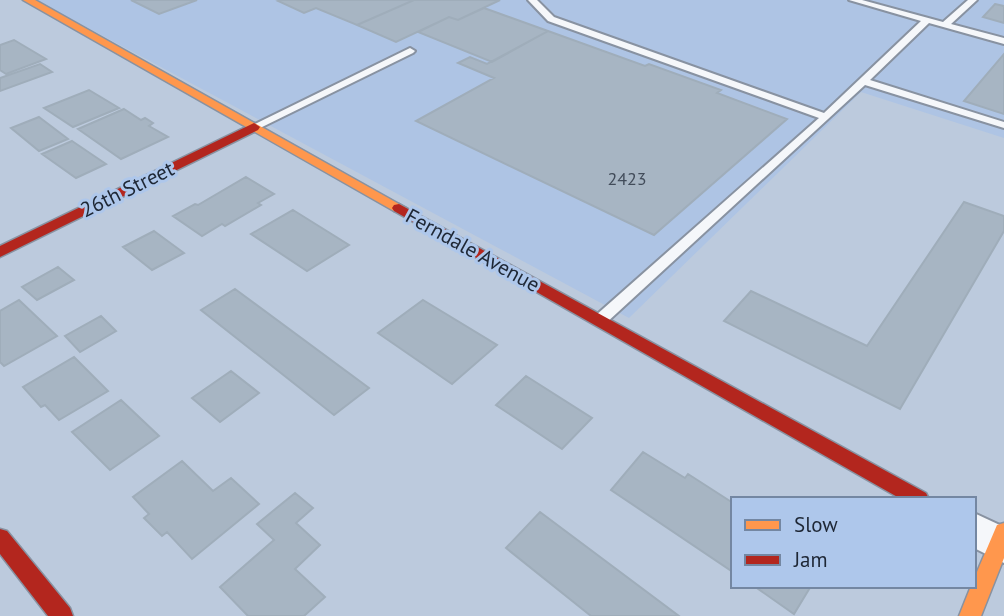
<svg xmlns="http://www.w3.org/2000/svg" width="1004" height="616" font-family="'PT Sans',sans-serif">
  <rect width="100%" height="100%" fill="#bccadd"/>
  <path fill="#aec4e4" d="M36,0H1004V138L861,92L629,318Z"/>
  <path fill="#a7b5c3" stroke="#9fadba" stroke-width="2" d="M131,0H197L159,14Z
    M281,0H414L357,25L316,8L304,13L278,1Z
    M414,0H500L458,20L449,17L396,42L357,25Z
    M995,4L1004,6V23L983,17Z
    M484,8L548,31L492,62L418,32L449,17L458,20Z
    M548,31L645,66L649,64L721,90L717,93L787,119L654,235L416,121L494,78L458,63L470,57L487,64Z
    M14,40L46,59L6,74L0,70V45Z
    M1004,54V114L964,101Z
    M40,64L52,72L0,91V78Z
    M89,90L119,108L73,127L44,108Z
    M124,109L141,120L145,118L153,123L149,126L168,137L121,159L78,129Z
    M39,117L68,139L39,151L11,128Z
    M72,141L106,164L76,178L42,154Z
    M246,177L274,194L258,203L261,205L225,226L222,224L202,236L173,216L195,204L198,205Z
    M964,202L1004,216V231L900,409L724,321L751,291L867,346Z
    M293,210L349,245L307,271L251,234Z
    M154,231L184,253L152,270L123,247Z
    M58,267L74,280L37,300L22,287Z
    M235,289L369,388L334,415L201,310Z
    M19,300L57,336L4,366L0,362V311Z
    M423,300L497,345L452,384L378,333Z
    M101,316L116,331L80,352L65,336Z
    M74,357L108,391L59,420L45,405L41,407L23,387Z
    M231,371L259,393L220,422L192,398Z
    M526,376L592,418L562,449L496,405Z
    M121,400L159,436L110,470L72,432Z
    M643,452L685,478L688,474L733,503V572L611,490Z
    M182,461L213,491L231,478L259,504L192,559L167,532L162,536L144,518L149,514L133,497Z
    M295,493L313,508L296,523L320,545L295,569L325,597L304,616H248L220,587L274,540L257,524Z
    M540,512L679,616H591L506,548Z
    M754,586H811L794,614Z"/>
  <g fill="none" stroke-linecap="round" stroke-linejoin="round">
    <g stroke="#8892a1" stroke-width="4">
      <path id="lane" d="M528,0H537L554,17L824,113L921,21L849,0H862L943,22L968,0H977L951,24L1004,38V44L929,23L870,80L1004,122V128L865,85L605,324H595L593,320L595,316L819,118L548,21Z
        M410,48L415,51L413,53L258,129L254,130L249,127Z"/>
    </g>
    <g stroke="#8892a1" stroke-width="4">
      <path id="street" d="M974,513L1004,527V563L974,548Z"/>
    </g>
    <g stroke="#8892a1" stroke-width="3">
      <path id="slow" d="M23,0H35L406,208L404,211H394Z
        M1004,523V558L981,616H959L971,586H974V579L997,525Z"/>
    </g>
    <g stroke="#8892a1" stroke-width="3">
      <path id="jam" d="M254,123L260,127L258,130L0,257V246Z
        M399,204L926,493L929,499H901L394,211L392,208L394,205Z
        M0,529L7,531L70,608L73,616H48L0,554Z"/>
    </g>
    <use href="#lane" fill="#f5f7fa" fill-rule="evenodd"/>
    <use href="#street" fill="#f5f7fa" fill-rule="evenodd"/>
    <use href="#slow" fill="#ff974d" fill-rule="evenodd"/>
    <use href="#jam" fill="#b3261e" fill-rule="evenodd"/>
  </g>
  <g text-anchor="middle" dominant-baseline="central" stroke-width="6" stroke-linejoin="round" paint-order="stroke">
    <g font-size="18" fill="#424c5a">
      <text x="627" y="178">2423</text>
    </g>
    <g font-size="21" fill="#1e2735" stroke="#aec7eb">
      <text transform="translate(127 189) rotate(-26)">26th Street</text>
      <text transform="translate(473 250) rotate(29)">Ferndale Avenue</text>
    </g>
  </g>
  <rect x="731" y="497" width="245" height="91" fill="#aec7eb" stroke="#7487a2" stroke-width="2"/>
  <rect x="745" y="520" width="35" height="10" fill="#ff974d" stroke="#7487a2" stroke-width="2"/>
  <text x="794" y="532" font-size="21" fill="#1e2735">Slow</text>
  <rect x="745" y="555" width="35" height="10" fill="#b3261e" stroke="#7487a2" stroke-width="2"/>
  <text x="794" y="567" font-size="21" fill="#1e2735">Jam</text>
</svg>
